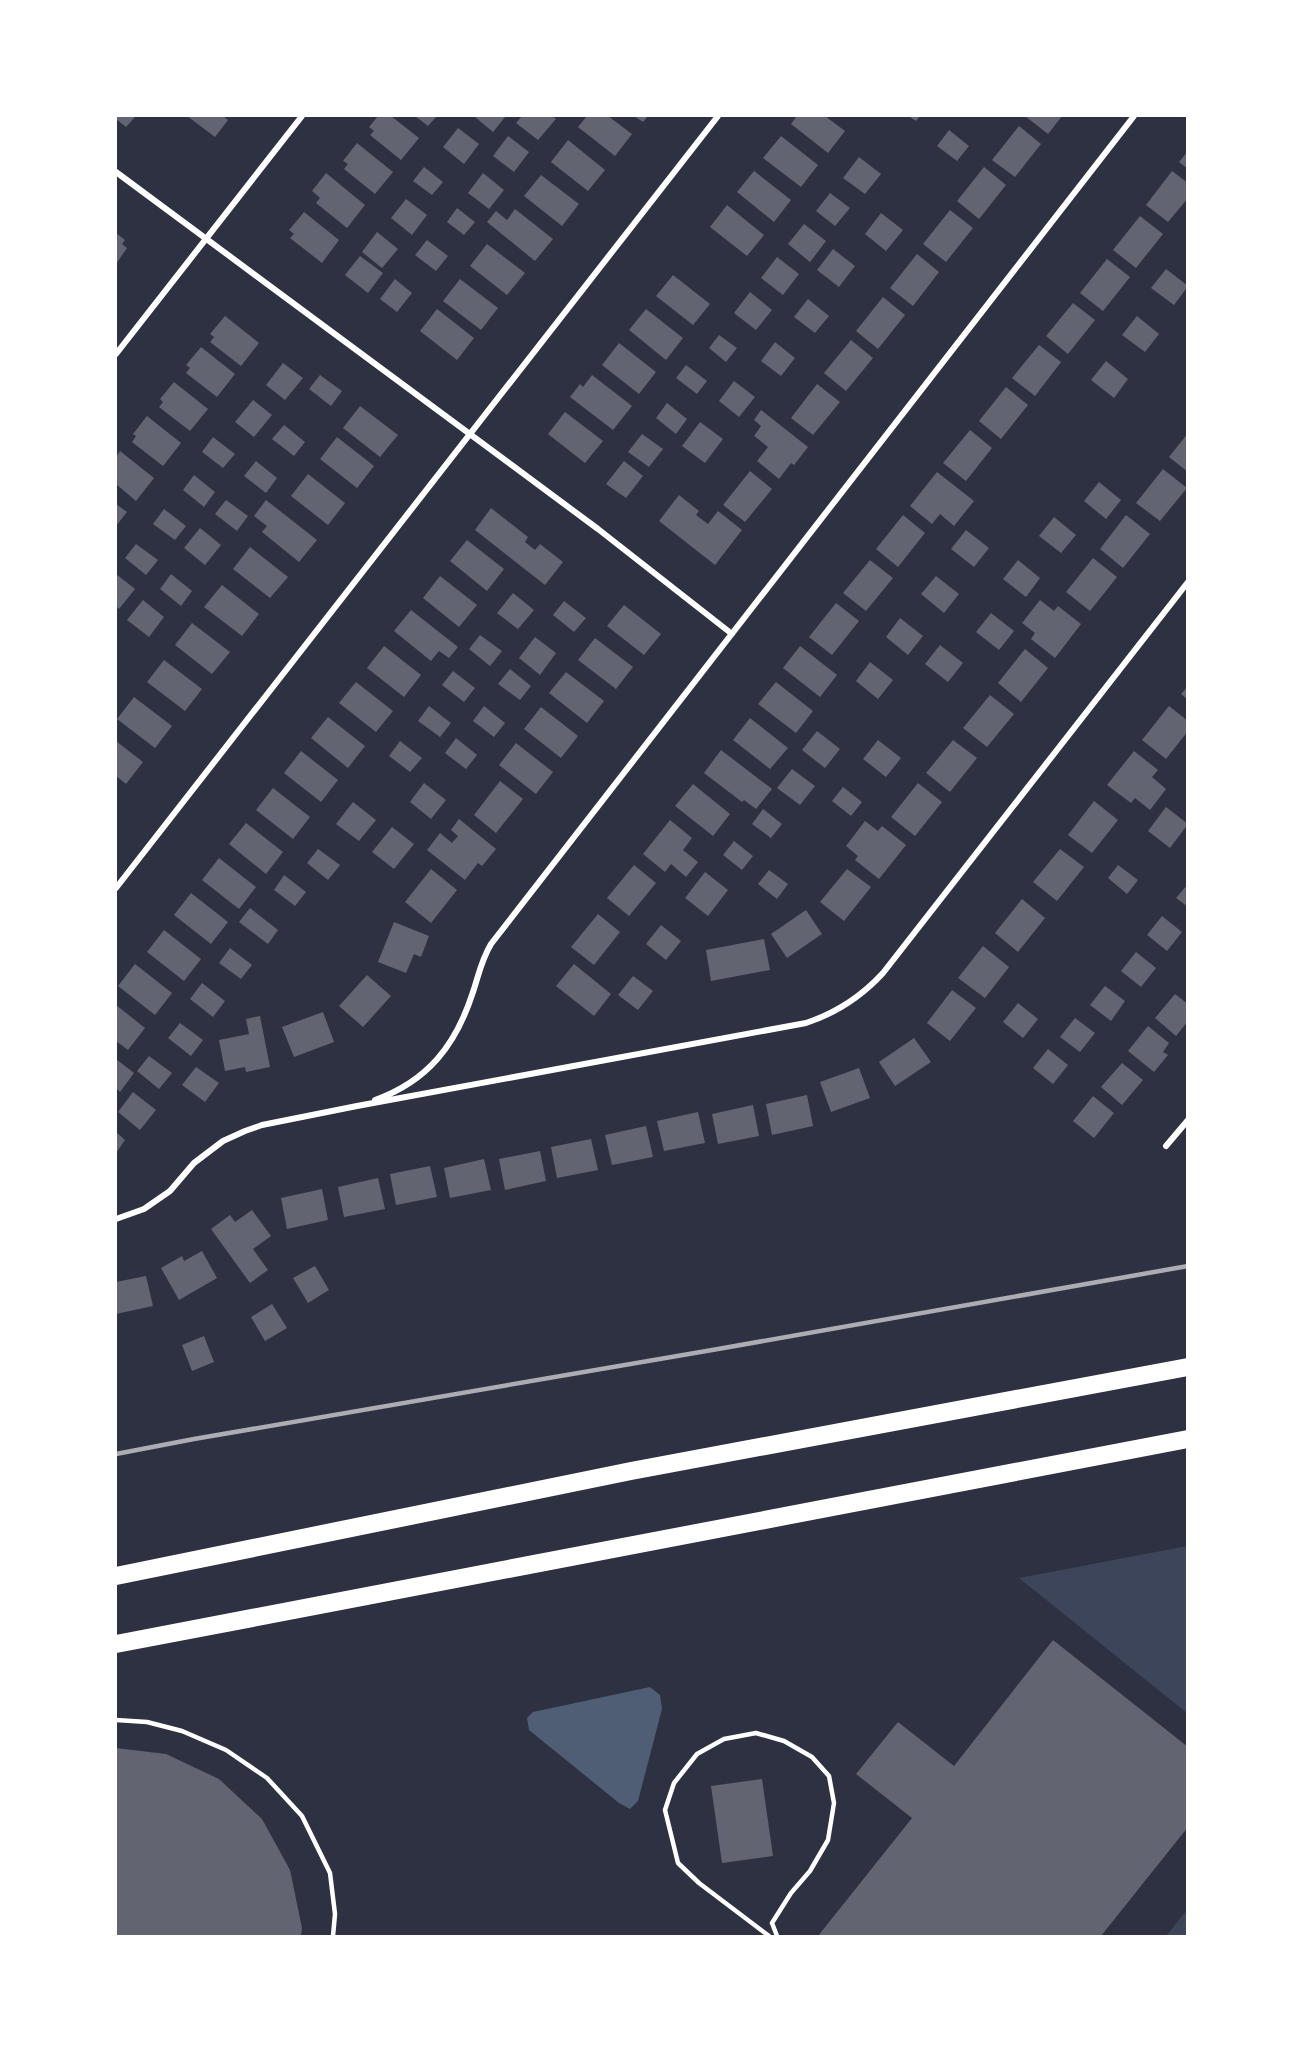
<svg xmlns="http://www.w3.org/2000/svg" width="1303" height="2052" font-family="'Roboto Condensed',sans-serif">
  <rect width="100%" height="100%" fill="#2d3142"/>
  <path fill="#3c4559" d="M1187,1546V1713L1019,1578Z
    M1187,1910V1936H1166Z"/>
  <path fill="#4f5d75" d="M650,1687L660,1695L662,1709L638,1801L630,1809L619,1803L529,1730L527,1718L533,1712Z"/>
  <path fill="#626471" d="M116,116H136L126,127L116,119Z
    M187,116H223L228,120L215,137Z
    M378,116H391L419,138L401,160L370,135L374,131L369,127Z
    M415,116H437L428,126Z
    M477,116H506L493,132L475,117Z
    M522,116H552L556,119L538,140L516,123Z
    M587,116H608L632,134L615,156L578,127Z
    M634,116H648L643,122Z
    M797,116H825L845,131L828,153L791,124Z
    M908,116H920L916,121Z
    M1025,116H1062L1048,134Z
    M1019,126L1041,144L1015,177L992,160Z
    M458,128L479,144L464,164L443,147Z
    M949,130L969,146L957,161L937,146Z
    M508,136L529,152L514,172L493,156Z
    M781,136L818,165L801,187L763,158Z
    M568,140L605,170L588,191L551,162Z
    M357,143L393,172L375,194L344,169L348,164L343,161Z
    M1188,151V169L1179,162Z
    M859,157L881,174L865,194L843,178Z
    M424,167L443,182L432,195L413,181Z
    M984,167L1006,185L979,219L957,201Z
    M754,171L791,200L774,222L737,192Z
    M1172,171L1188,183V198L1168,222L1146,205Z
    M326,173L365,205L347,228L316,203L320,198L312,191Z
    M483,173L504,190L489,209L468,193Z
    M541,175L579,204L562,226L524,196Z
    M830,193L850,208L835,226L816,211Z
    M406,199L427,215L412,235L391,218Z
    M727,205L764,235L747,256L710,227Z
    M457,208L475,222L464,235L447,222Z
    M515,209L553,239L535,261L487,222L496,211L507,220Z
    M950,210L973,228L946,262L923,244Z
    M304,212L339,240L322,263L290,238L294,234L289,230Z
    M881,213L903,230L886,251L865,234Z
    M1140,216L1163,234L1136,268L1113,250Z
    M804,224L826,241L810,262L788,244Z
    M377,232L398,249L382,268L362,252Z
    M116,233L125,240L122,244L127,248L116,264Z
    M427,240L448,256L436,271L415,255Z
    M487,244L525,273L507,295L470,266Z
    M833,249L855,266L839,287L817,270Z
    M917,254L939,272L913,306L890,288Z
    M360,256L383,273L368,293L345,275Z
    M777,257L799,274L783,295L761,278Z
    M1107,259L1130,277L1103,311L1080,293Z
    M1166,269L1188,286L1174,305L1151,288Z
    M673,275L710,304L693,325L656,296Z
    M395,279L412,293L397,312L380,299Z
    M460,279L498,308L481,330L443,301Z
    M750,292L772,310L756,330L734,313Z
    M883,297L905,315L878,349L856,331Z
    M808,299L829,316L815,333L794,317Z
    M1073,303L1095,320L1068,354L1046,336Z
    M437,309L474,338L457,360L420,331Z
    M646,309L683,338L666,360L629,330Z
    M225,316L259,343L241,366L210,342L214,337L210,334Z
    M1137,316L1159,334L1145,352L1122,335Z
    M719,335L737,348L726,362L709,348Z
    M851,340L873,358L846,391L824,373Z
    M775,342L795,358L781,376L761,361Z
    M619,343L656,372L639,394L602,365Z
    M1039,345L1061,362L1035,396L1012,378Z
    M201,347L235,374L217,397L186,373L190,368L186,365Z
    M1106,361L1128,379L1114,398L1091,380Z
    M283,363L303,378L285,400L266,385Z
    M686,365L707,381L697,394L676,378Z
    M320,375L342,391L331,406L309,389Z
    M592,375L632,406L613,430L570,397L580,384L583,387Z
    M734,381L755,397L739,417L719,401Z
    M174,382L208,409L190,431L159,407L163,402L160,399Z
    M817,384L840,402L813,435L791,418Z
    M1006,387L1028,405L1001,439L979,421Z
    M253,400L272,415L254,437L235,422Z
    M667,403L687,419L676,434L656,418Z
    M360,406L398,435L380,457L343,428Z
    M761,410L808,447L794,465L791,463L779,479L757,461L768,447L754,436L761,426L754,420Z
    M565,412L603,441L585,463L548,434Z
    M147,416L181,443L163,466L132,442L136,436L133,434Z
    M700,422L723,439L705,463L682,446Z
    M284,425L305,442L294,456L272,439Z
    M970,430L992,448L966,481L943,463Z
    M1188,433V472L1169,457Z
    M642,434L663,449L649,467L628,452Z
    M213,437L235,454L223,468L202,452Z
    M337,437L374,466L357,488L320,459Z
    M120,451L154,478L136,501L116,484V457Z
    M256,461L277,478L266,493L244,476Z
    M624,461L643,476L626,498L606,484Z
    M1163,469L1187,488L1160,521L1136,503Z
    M750,471L772,489L745,522L723,505Z
    M937,472L974,501L954,526L940,514L932,524L910,506Z
    M308,474L345,503L328,525L291,496Z
    M194,475L215,492L204,507L183,490Z
    M1099,482L1121,500L1106,519L1084,501Z
    M679,495L699,511L696,515L708,524L718,511L742,530L715,565L659,521Z
    M226,500L248,516L237,531L215,514Z
    M266,500L317,540L299,562L262,532L267,526L254,516Z
    M116,504L127,512L116,526Z
    M491,508L528,537L525,542L535,550L540,544L563,562L545,585L475,530Z
    M164,509L186,526L175,540L153,524Z
    M903,515L925,533L898,567L876,549Z
    M1126,515L1150,534L1123,568L1100,549Z
    M1054,517L1076,535L1061,553L1039,536Z
    M200,528L221,545L205,565L184,548Z
    M966,530L989,548L974,567L951,549Z
    M467,540L504,569L487,591L450,561Z
    M136,544L158,560L146,575L125,558Z
    M250,547L288,577L270,598L233,569Z
    M1093,558L1117,577L1090,611L1066,592Z
    M870,560L893,578L866,611L843,593Z
    M1018,560L1040,578L1026,597L1003,579Z
    M116,574L135,589L119,609L116,606Z
    M171,574L192,591L181,606L160,589Z
    M440,576L477,605L459,627L423,598Z
    M936,576L959,594L944,613L921,594Z
    M222,585L259,614L242,636L204,607Z
    M513,593L534,610L518,629L497,613Z
    M143,600L164,617L149,637L127,620Z
    M1040,600L1054,611L1058,606L1081,624L1055,658L1031,639L1035,633L1022,623Z
    M564,601L586,618L574,632L553,615Z
    M836,603L859,621L832,655L809,637Z
    M624,605L661,634L644,655L607,626Z
    M411,610L458,647L449,658L439,651L431,661L394,631Z
    M991,613L1014,631L999,650L976,632Z
    M900,618L923,636L908,655L886,637Z
    M192,623L230,652L212,674L175,645Z
    M480,635L502,651L490,666L469,649Z
    M535,637L556,653L540,675L519,658Z
    M595,638L633,667L616,689L578,660Z
    M940,645L963,663L948,682L925,664Z
    M384,646L421,675L404,697L367,668Z
    M800,646L837,675L820,697L783,668Z
    M1025,649L1048,668L1021,702L998,683Z
    M164,660L202,689L185,711L147,682Z
    M870,662L893,680L878,699L856,681Z
    M510,669L531,686L520,700L498,684Z
    M453,671L475,688L464,702L442,685Z
    M566,672L604,701L587,723L549,693Z
    M356,682L393,711L376,732L339,703Z
    M776,682L813,711L796,733L758,704Z
    M1188,686V700L1181,694Z
    M990,695L1014,714L987,747L963,728Z
    M134,697L172,726L155,748L117,719Z
    M429,706L451,723L440,737L418,721Z
    M484,706L505,723L494,737L473,721Z
    M1169,706L1188,721V731L1166,759L1142,740Z
    M541,707L578,736L561,758L524,729Z
    M328,717L365,746L348,768L311,738Z
    M750,718L788,748L770,769L733,740Z
    M817,731L840,749L825,768L802,750Z
    M456,738L477,755L466,769L445,753Z
    M878,740L901,758L886,777L863,759Z
    M953,740L977,758L950,792L926,773Z
    M116,741L143,762L126,784L116,776Z
    M400,741L422,758L410,772L389,756Z
    M516,743L553,772L536,794L499,765Z
    M721,750L772,789L756,809L744,800L742,802L704,773Z
    M301,751L338,780L321,802L284,773Z
    M1134,751L1158,770L1152,777L1166,789L1150,810L1135,798L1131,803L1107,785Z
    M792,769L815,786L800,805L777,788Z
    M500,781L523,799L496,833L474,815Z
    M424,783L446,800L431,819L410,802Z
    M918,783L942,802L915,836L891,817Z
    M693,784L730,814L713,836L675,806Z
    M843,787L862,802L851,816L832,801Z
    M273,788L310,817L293,839L256,810Z
    M1094,801L1118,820L1092,853L1068,835Z
    M353,802L376,820L359,841L336,824Z
    M1166,807L1188,824L1170,848L1148,831Z
    M763,809L782,824L771,838L752,824Z
    M459,819L496,849L482,866L478,863L465,880L427,850L440,833L452,843L458,836L451,830Z
    M670,820L692,838L683,850L698,862L686,877L671,864L665,872L643,854Z
    M865,821L878,831L882,826L906,845L879,879L855,860L858,856L846,846Z
    M246,823L283,852L266,874L229,844Z
    M392,827L414,844L394,869L372,852Z
    M734,841L753,856L742,870L723,855Z
    M318,849L340,865L328,880L307,863Z
    M1060,849L1084,867L1057,901L1033,882Z
    M219,858L256,887L239,909L202,880Z
    M634,865L656,883L629,916L607,898Z
    M1118,865L1138,880L1127,894L1108,878Z
    M431,869L457,890L431,923L405,902Z
    M847,869L871,887L844,921L820,902Z
    M769,870L788,884L777,899L758,884Z
    M705,872L728,890L708,916L685,898Z
    M284,875L306,892L295,906L274,890Z
    M1188,884V907L1176,898Z
    M191,893L228,922L211,944L174,915Z
    M1022,899L1045,918L1018,952L995,933Z
    M250,908L278,930L268,944L239,922Z
    M806,910L822,934L787,958L771,934Z
    M598,914L620,932L594,965L571,947Z
    M1162,916L1182,932L1167,951L1147,935Z
    M394,922L429,936L421,957L414,954L406,973L378,962Z
    M661,925L681,941L666,960L646,944Z
    M164,930L201,959L184,981L147,952Z
    M764,939L770,970L711,981L706,950Z
    M983,946L1009,967L985,998L958,978Z
    M230,948L252,965L241,979L219,963Z
    M1136,952L1156,968L1141,987L1121,971Z
    M135,964L172,993L155,1015L118,986Z
    M574,964L611,994L594,1016L556,986Z
    M367,975L391,996L363,1027L339,1006Z
    M633,976L653,991L638,1010L618,995Z
    M202,983L225,1001L213,1017L190,999Z
    M1105,986L1125,1001L1111,1021L1090,1005Z
    M952,990L976,1008L950,1041L927,1023Z
    M1175,994L1188,1004V1021L1176,1036L1155,1018Z
    M1018,1003L1038,1019L1023,1038L1003,1022Z
    M116,1005L145,1028L128,1050L116,1041Z
    M323,1012L334,1042L294,1057L282,1027Z
    M260,1016L270,1067L246,1072L245,1067L225,1071L219,1040L249,1034L246,1019Z
    M1075,1018L1095,1033L1080,1052L1060,1037Z
    M180,1023L203,1040L191,1056L168,1038Z
    M1148,1026L1169,1043L1163,1052L1168,1055L1154,1072L1128,1051Z
    M914,1038L931,1062L895,1086L879,1062Z
    M1048,1049L1068,1065L1053,1084L1033,1068Z
    M149,1056L172,1073L159,1089L137,1071Z
    M116,1059L134,1073L120,1092L116,1088Z
    M1122,1063L1143,1080L1122,1105L1101,1087Z
    M196,1067L219,1083L205,1102L182,1085Z
    M859,1068L870,1098L831,1112L820,1082Z
    M133,1092L156,1110L140,1130L118,1112Z
    M807,1095L813,1126L772,1135L766,1104Z
    M1093,1096L1114,1113L1094,1138L1073,1121Z
    M753,1105L759,1136L718,1144L712,1114Z
    M698,1112L705,1143L664,1151L657,1121Z
    M646,1126L653,1157L612,1165L605,1135Z
    M116,1132L125,1140L116,1153Z
    M591,1139L598,1170L557,1178L551,1147Z
    M540,1151L546,1181L505,1190L499,1159Z
    M484,1159L491,1190L450,1198L444,1168Z
    M430,1166L437,1197L396,1205L390,1174Z
    M378,1178L385,1209L344,1217L338,1187Z
    M322,1189L328,1220L287,1229L281,1198Z
    M252,1210L271,1236L253,1249L268,1270L250,1283L211,1229L230,1215L235,1222Z
    M202,1251L217,1278L179,1300L161,1268L182,1256L184,1261Z
    M315,1266L329,1290L308,1303L293,1278Z
    M146,1276L153,1306L116,1314V1282Z
    M272,1304L287,1328L265,1341L251,1317Z
    M204,1336L214,1362L192,1371L182,1345Z
    M1053,1640L1188,1747V1827L1101,1936H818L912,1818L856,1774L898,1722L954,1766Z
    M116,1748L166,1754L219,1779L262,1819L290,1870L302,1928L301,1936H116Z
    M762,1779L773,1856L722,1863L711,1786Z"/>
  <g fill="none" stroke-linecap="round" stroke-linejoin="round">
    <path stroke="#fff" stroke-width="4.5" d="M116,1720L147,1722L182,1731L226,1750L267,1778L302,1816L330,1873L335,1914L333,1936
      M769,1936L699,1883L678,1863L665,1810L674,1783L697,1754L724,1739L756,1733L784,1741L812,1757L829,1776L834,1803L828,1840L810,1871L791,1893L772,1923L777,1936"/>
    <path stroke="#fff" stroke-width="6" d="M116,172L598,529L732,634
      M116,354L302,116
      M116,888L718,116
      M375,1100C428,1081 456,1045 473,992C479,974 481,961 491,944L1134,116
      M1166,1146L1188,1120
      M116,1219L144,1209L170,1191L194,1163L223,1141L245,1131L262,1125L357,1106L806,1023C836,1013 861,997 883,973L1188,582"/>
    <path stroke="#fff" stroke-width="18" d="M116,1576L631,1471L1188,1367
      M116,1644L1188,1439"/>
    <path stroke="#abadb3" stroke-width="4.5" d="M116,1454L194,1439L718,1349L1188,1266"/>
  </g>
  <rect width="1303" height="2052" fill="none" stroke="#ffffff" stroke-width="234"/>
</svg>
